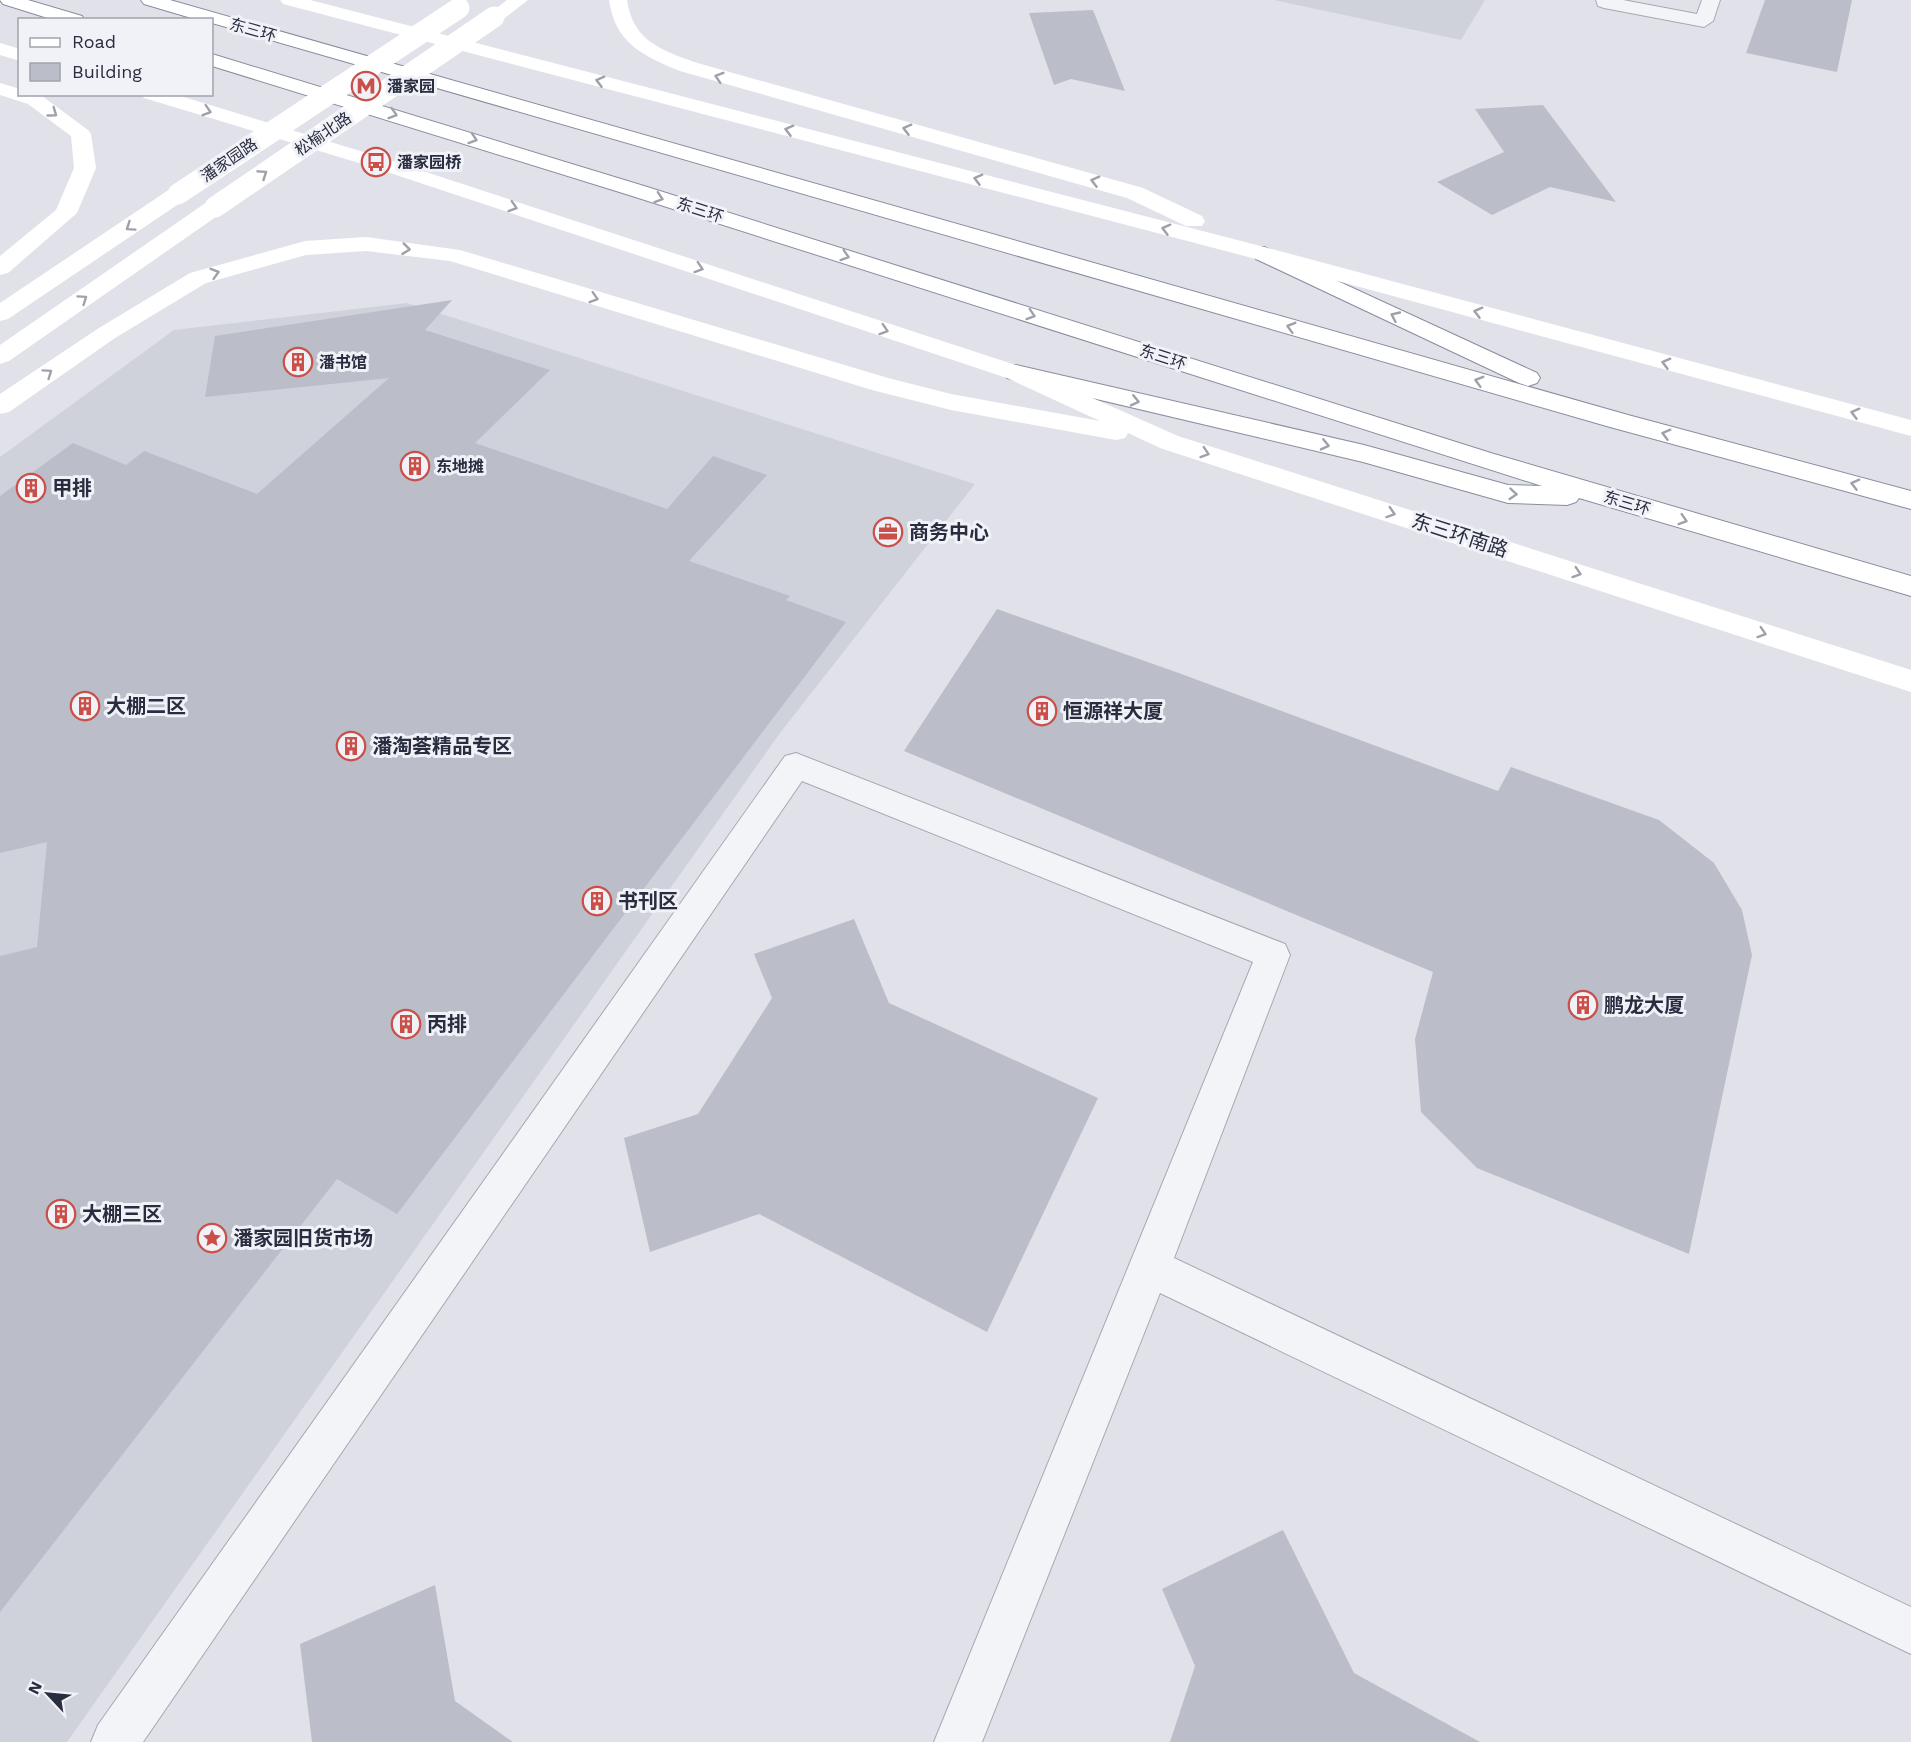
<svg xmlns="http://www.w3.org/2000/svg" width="1911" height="1742" font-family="'Work Sans','Noto Sans SC',sans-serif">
  <rect width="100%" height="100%" fill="#e1e2e9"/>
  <path fill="#cfd1db" d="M1274,0H1485L1461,40Z
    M407,303L975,484L780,733L67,1742H0V457L174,330Z"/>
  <path fill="#bbbdc9" d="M1765,0H1852L1837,72L1746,53Z
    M1093,10L1125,91L1071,79L1054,85L1029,13Z
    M1543,105L1616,202L1550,187L1492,215L1437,182L1504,152L1475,109Z
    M452,300L425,330L550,370L475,443L667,509L713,456L767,475L689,561L790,596L786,600L846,622L397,1214L337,1179L0,1612V956L37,947L47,842L0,853V496L73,443L126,465L144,451L257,494L389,378L205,397L215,336Z
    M997,609L1176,672L1498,791L1511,767L1659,820L1714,863L1742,910L1752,955L1689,1254L1477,1168L1421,1112L1415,1039L1433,972L904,751Z
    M854,919L889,1003L1098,1098L987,1332L759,1214L650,1252L624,1138L698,1114L772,998L754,954Z
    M1283,1530L1354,1673L1480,1742H1170L1195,1666L1162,1589Z
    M435,1585L455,1701L513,1742H312L300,1644Z"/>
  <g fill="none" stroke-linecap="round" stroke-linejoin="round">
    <g stroke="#a6a8b3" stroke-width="2">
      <path id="street" d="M1596,0H1623L1697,14L1702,0H1720L1713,21L1704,27L1604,8L1598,6Z
        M796,753L1285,944L1290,955L1174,1258L1911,1607V1654L1160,1293L982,1742H934L1253,962L802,781L143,1742H91L98,1725L785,756Z"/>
    </g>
    <g stroke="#888d9f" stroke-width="2">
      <path id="highway" d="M0,0H28L82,16L84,20H54L3,4Z
        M141,0H170L1628,415L1911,491V509L1610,427L212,23V20H198L144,4Z
        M212,54L644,186L1494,454L1911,576V596L1579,498L1576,502L1567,505L1508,503L1363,462L1007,378L1004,373L1007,368L1016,365L1364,445L1508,485L1542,486L629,195L212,66Z
        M1264,247L1537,373L1540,378L1537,383L1528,386L1519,383L1256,259L1253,254L1256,249Z"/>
    </g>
    <use href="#street" fill="#f3f4f7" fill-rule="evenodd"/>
    <path fill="#fff" fill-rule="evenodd" d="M280,0H310L1272,249L1911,420V436L1256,259L283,4Z
      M507,0H528L501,21H487L485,17Z
      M609,0H627C633,40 659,49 694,62L1143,188L1202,216L1205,221L1202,226H1186L1127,198L680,71C643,56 615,43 609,0Z
      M0,43L20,49V61L0,55Z
      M0,83L20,89V94L42,96L88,130L91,134L96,168L77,213L8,273L0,275V256L56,210L74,168L71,136L28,104L0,95Z
      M141,94H174L383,158L1025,368L1178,436L1911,670V692L1160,448L1128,433L1125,438L1116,440L951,410L872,390L450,261L366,251L306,255L206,283L115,338L9,412L0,414V394L99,328L190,273L305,241L366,237L460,250L888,378L951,394L1100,421L1007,378L369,166L144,98Z
      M178,188L186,189L189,194L186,199L8,319L0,321V303L170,189Z
      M215,200L223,202L226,207L223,212L9,361L0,364V345L207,202Z"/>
    <use href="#highway" fill="#fff" fill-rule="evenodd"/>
    <path stroke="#fff" stroke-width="21" d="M178,194L459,8
      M215,207L494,17"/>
  </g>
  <defs><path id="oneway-chevron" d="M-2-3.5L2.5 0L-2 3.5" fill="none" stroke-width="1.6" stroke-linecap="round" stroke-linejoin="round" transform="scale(1.5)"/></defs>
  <g stroke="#9fa0a9">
    <use href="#oneway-chevron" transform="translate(719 77) rotate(-163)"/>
    <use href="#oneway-chevron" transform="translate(600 81) rotate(-165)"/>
    <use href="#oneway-chevron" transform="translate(207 111) rotate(17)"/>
    <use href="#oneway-chevron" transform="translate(53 113) rotate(36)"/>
    <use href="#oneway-chevron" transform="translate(393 114) rotate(17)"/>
    <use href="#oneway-chevron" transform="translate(907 129) rotate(-165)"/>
    <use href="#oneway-chevron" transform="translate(789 130) rotate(-165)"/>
    <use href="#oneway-chevron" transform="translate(473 139) rotate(18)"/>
    <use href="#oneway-chevron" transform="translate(263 174) rotate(-34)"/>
    <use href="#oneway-chevron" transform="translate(978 179) rotate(-165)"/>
    <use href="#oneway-chevron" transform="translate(1095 181) rotate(-165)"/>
    <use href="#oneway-chevron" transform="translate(659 198) rotate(18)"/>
    <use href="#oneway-chevron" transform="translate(513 207) rotate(18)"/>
    <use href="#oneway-chevron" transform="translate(130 227) rotate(146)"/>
    <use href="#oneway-chevron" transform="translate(1166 229) rotate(-165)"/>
    <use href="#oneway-chevron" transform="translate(406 249) rotate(7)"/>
    <use href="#oneway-chevron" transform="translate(845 256) rotate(18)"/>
    <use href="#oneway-chevron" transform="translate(699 268) rotate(18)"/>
    <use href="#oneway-chevron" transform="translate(215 273) rotate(-16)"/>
    <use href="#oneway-chevron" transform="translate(594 298) rotate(17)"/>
    <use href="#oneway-chevron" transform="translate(83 299) rotate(-35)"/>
    <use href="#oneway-chevron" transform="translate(1478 312) rotate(-165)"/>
    <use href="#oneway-chevron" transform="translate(1031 315) rotate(18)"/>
    <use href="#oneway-chevron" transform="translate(1395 316) rotate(-155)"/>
    <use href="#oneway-chevron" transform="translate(1291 327) rotate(-164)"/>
    <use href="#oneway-chevron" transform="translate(884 330) rotate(18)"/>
    <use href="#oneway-chevron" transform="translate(1666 363) rotate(-165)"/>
    <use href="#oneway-chevron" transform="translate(48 373) rotate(-35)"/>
    <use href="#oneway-chevron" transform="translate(1479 381) rotate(-164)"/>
    <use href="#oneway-chevron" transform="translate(1135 401) rotate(13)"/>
    <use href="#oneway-chevron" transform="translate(1855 413) rotate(-165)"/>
    <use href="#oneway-chevron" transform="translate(1666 434) rotate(-165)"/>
    <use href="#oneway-chevron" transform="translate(1325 445) rotate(13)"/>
    <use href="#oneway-chevron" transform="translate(1205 453) rotate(18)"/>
    <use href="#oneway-chevron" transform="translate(1855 484) rotate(-165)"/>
    <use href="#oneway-chevron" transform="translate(1513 494) rotate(5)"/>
    <use href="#oneway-chevron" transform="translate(1391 513) rotate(18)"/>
    <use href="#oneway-chevron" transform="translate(1683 520) rotate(17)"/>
    <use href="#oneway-chevron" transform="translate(1577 573) rotate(18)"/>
    <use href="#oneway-chevron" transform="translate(1762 633) rotate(18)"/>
  </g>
  <defs>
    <g id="metro-ring" transform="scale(1.5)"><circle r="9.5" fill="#f0f2f7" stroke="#cb4f49" stroke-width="1.5"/><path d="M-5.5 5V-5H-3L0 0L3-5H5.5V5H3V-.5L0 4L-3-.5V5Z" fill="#cb4f49"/></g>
    <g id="bus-ring" transform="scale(1.5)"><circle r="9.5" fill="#f0f2f7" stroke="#cb4f49" stroke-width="1.5"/><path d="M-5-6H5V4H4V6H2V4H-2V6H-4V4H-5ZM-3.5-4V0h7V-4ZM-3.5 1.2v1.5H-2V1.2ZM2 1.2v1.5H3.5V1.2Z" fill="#cb4f49"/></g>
    <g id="building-ring" transform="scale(1.5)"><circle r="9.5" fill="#f0f2f7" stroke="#cb4f49" stroke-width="1.5"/><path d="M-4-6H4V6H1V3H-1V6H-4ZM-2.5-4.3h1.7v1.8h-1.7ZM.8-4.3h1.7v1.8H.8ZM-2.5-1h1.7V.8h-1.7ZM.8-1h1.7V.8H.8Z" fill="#cb4f49"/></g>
    <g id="office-ring" transform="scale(1.5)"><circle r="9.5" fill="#f0f2f7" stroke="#cb4f49" stroke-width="1.5"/><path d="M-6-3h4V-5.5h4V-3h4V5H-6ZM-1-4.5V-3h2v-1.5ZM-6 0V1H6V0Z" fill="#cb4f49"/></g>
    <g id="sight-ring" transform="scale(1.5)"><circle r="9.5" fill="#f0f2f7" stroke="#cb4f49" stroke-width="1.5"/><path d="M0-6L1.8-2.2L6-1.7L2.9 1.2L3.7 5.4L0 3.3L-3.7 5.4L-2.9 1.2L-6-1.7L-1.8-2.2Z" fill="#cb4f49"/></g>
  </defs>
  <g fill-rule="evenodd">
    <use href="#metro-ring" x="366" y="86"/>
    <use href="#bus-ring" x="376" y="162"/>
    <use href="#building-ring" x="298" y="362"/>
    <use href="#building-ring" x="415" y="466"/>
    <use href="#building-ring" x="31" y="488"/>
    <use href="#office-ring" x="888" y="532"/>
    <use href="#building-ring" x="85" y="706"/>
    <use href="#building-ring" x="1042" y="711"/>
    <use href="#building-ring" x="351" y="746"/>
    <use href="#building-ring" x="597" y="901"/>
    <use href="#building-ring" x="1583" y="1005"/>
    <use href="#building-ring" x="406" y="1024"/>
    <use href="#building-ring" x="61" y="1214"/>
    <use href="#sight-ring" x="212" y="1238"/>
  </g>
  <g text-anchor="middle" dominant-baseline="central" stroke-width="6" stroke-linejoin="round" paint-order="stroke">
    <g font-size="16" fill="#292d40" stroke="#f0f2f7">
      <text transform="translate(253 30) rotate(16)">东三环</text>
      <text transform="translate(323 134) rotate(-34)">松榆北路</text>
      <text transform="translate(229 160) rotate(-34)">潘家园路</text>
      <text transform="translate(700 210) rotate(18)">东三环</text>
      <text transform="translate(1163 357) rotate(18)">东三环</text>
      <text transform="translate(1627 503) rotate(17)">东三环</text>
    </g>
    <g font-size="16" font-weight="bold" fill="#292d40" stroke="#f0f2f7" text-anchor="start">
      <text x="387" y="86">潘家园</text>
      <text x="397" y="162">潘家园桥</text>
      <text x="319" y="362">潘书馆</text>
      <text x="436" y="466">东地摊</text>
    </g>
    <g font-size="20" font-weight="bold" fill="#292d40" stroke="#f0f2f7" text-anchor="start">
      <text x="52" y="488">甲排</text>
      <text x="909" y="532">商务中心</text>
      <text x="106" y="706">大棚二区</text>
      <text x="1063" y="711">恒源祥大厦</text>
      <text x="372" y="746">潘淘荟精品专区</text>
      <text x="618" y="901">书刊区</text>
      <text x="1604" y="1005">鹏龙大厦</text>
      <text x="427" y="1024">丙排</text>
      <text x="82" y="1214">大棚三区</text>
      <text x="233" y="1238">潘家园旧货市场</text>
    </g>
    <g font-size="20" fill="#292d40" stroke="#f0f2f7">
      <text transform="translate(1460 535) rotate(18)">东三环南路</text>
    </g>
  </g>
  <rect x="18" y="18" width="195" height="78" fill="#f0f2f7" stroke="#a0a3ae" stroke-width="1.5"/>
  <rect x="30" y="38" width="30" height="9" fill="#ffffff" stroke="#a0a3ae" stroke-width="1.5"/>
  <text x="72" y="48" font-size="18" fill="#292d40">Road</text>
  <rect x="30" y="63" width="30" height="18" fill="#bbbdc9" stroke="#a0a3ae" stroke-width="1.5"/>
  <text x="72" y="78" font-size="18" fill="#292d40">Building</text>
  <g transform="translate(48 1694) rotate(296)" stroke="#f0f2f7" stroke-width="4.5" paint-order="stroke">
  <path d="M0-4.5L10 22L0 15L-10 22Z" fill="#292d40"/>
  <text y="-9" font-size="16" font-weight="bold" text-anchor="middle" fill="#292d40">N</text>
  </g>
</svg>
